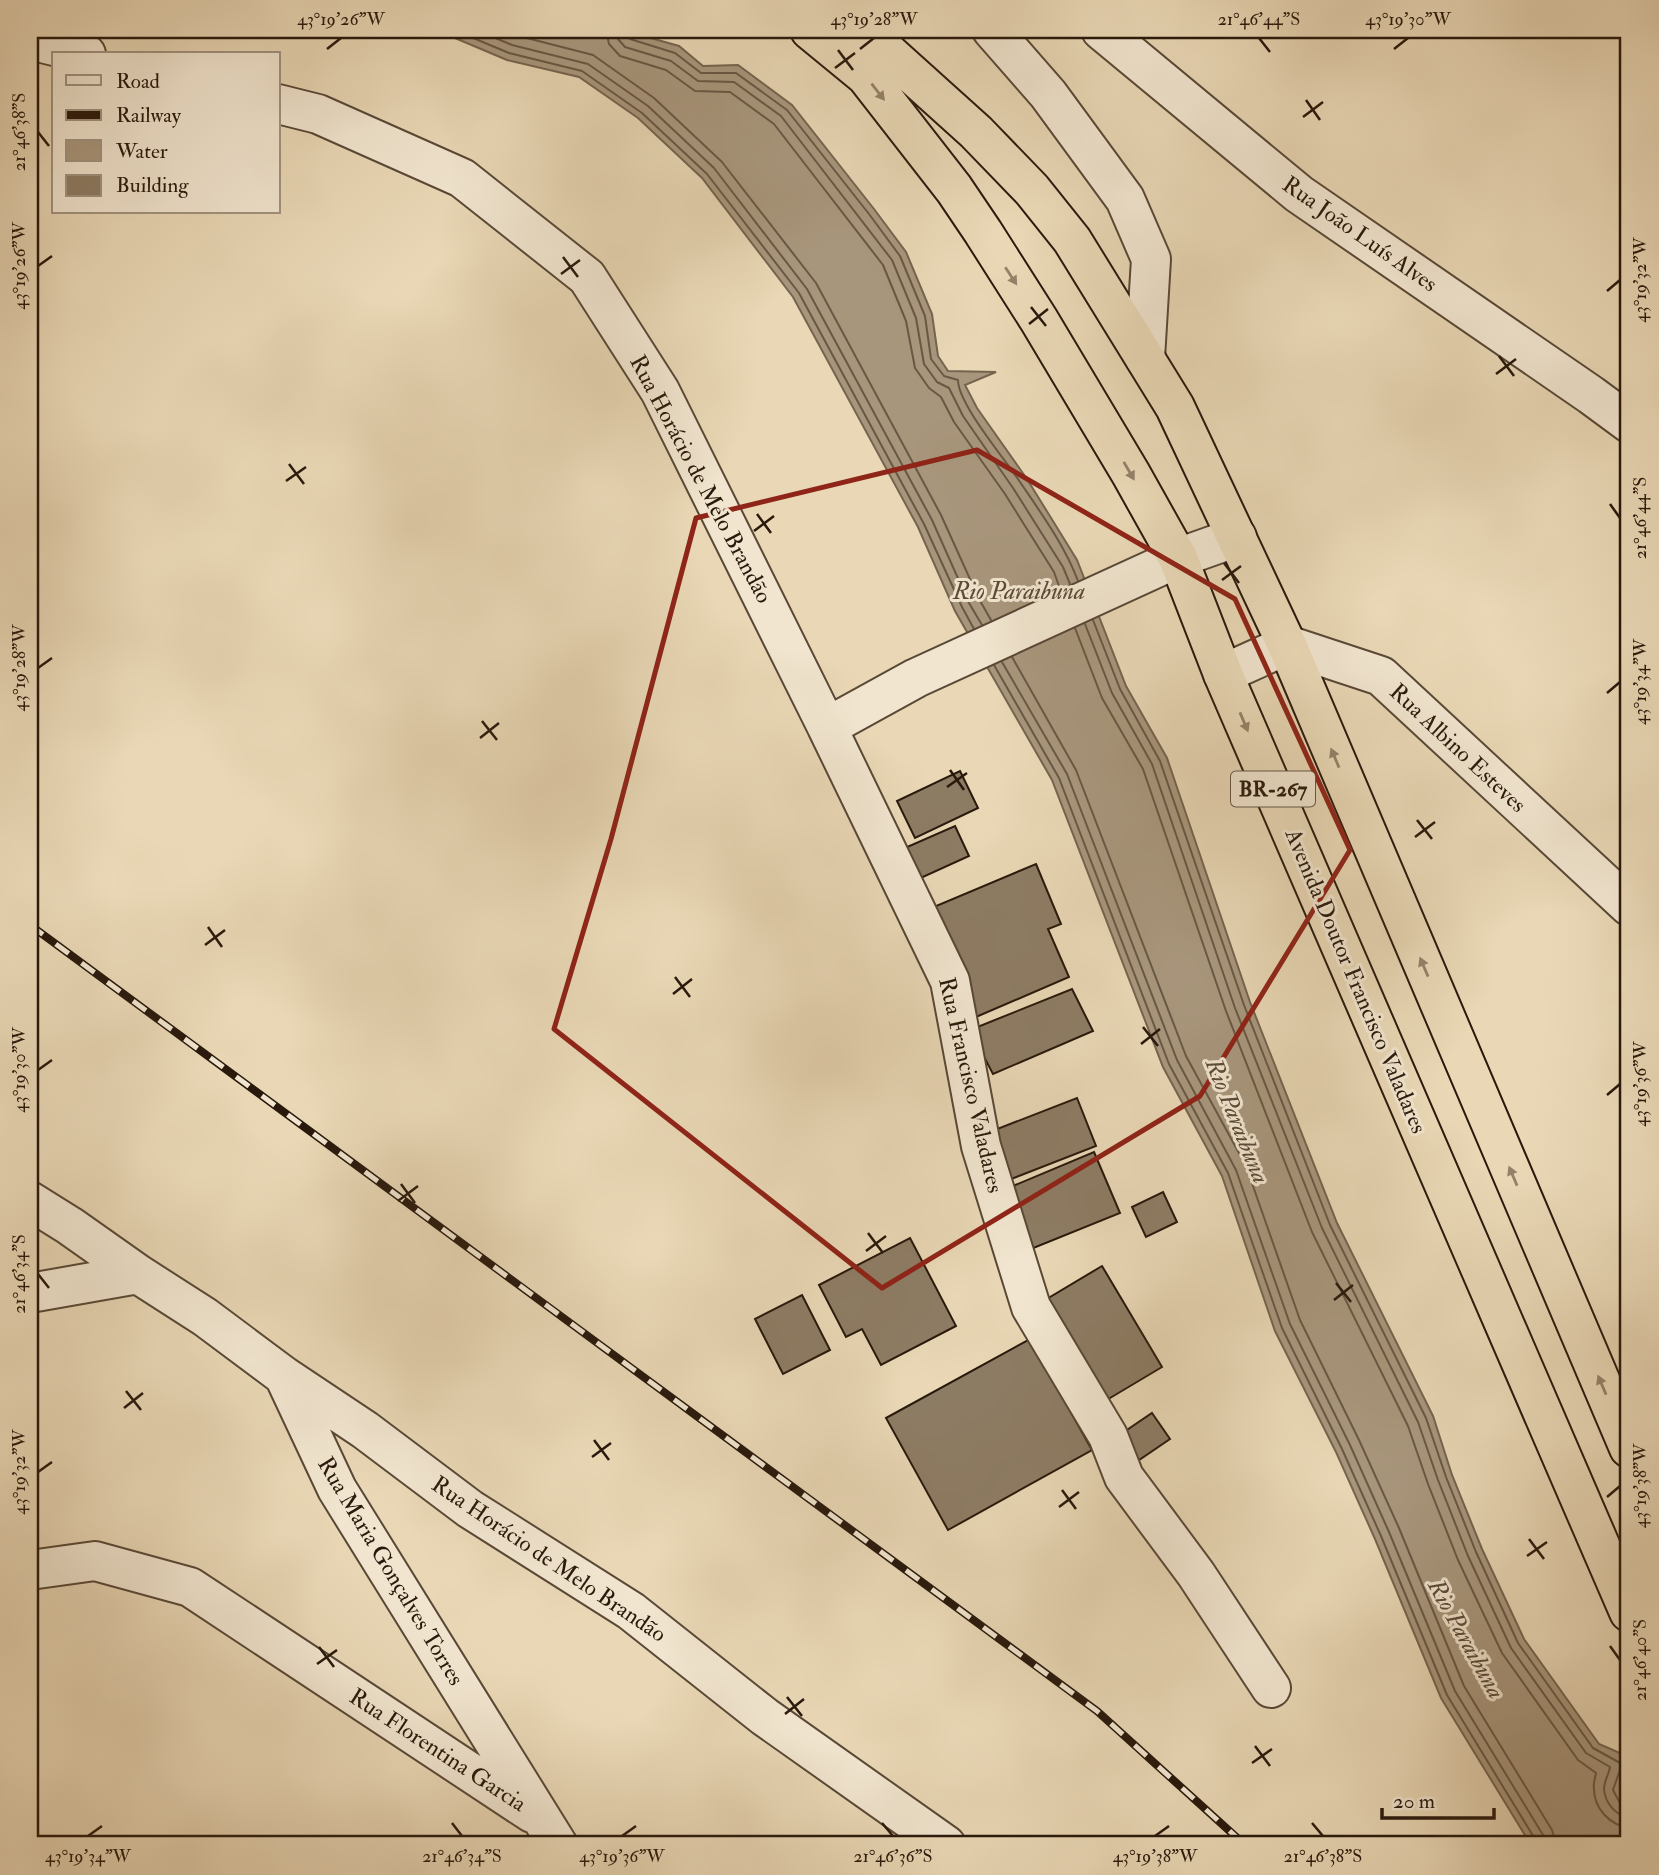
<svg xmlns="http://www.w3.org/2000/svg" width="1659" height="1875" font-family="'IM FELL Double Pica',serif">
  <rect width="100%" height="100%" fill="#e9d7b5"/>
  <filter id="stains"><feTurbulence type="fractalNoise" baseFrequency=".00286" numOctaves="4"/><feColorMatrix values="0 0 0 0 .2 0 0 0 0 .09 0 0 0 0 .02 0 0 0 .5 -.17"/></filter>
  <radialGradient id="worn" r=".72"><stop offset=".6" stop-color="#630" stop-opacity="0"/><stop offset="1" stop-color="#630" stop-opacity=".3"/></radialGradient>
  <path fill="#a8967c" stroke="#75644f" stroke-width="2" d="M436,30H622L679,46L703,66L738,65L792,105L874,209L906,252L932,314L938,356L948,371L996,372L965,385L977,408L1027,479L1077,560L1126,686L1167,758L1250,1002L1337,1223L1433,1416L1452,1475L1482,1549L1524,1639L1599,1744L1629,1757V1769L1620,1788L1629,1806V1845H1531L1441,1698L1375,1539L1336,1452L1275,1331L1222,1176L1163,1067L1052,780L955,611L918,527L793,297L702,178L638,118L579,77L507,60Z"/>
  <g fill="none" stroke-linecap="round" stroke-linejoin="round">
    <path stroke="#685844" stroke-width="2" d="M454,30L509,53L582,71L642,113L707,174L799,293L924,524L962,607L974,629
      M476,30L512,45L588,64L648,106L714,168L807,289L932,520L969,603L982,625
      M503,30L515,35L593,55L654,98L722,162L816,283L941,515L979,599L991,620
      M606,30L609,44L620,56L666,70L695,91L730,92L774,124L883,265L906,321L915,368L929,388L941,397L954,422L1005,494L1054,572L1060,589
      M617,30L618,39L625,47L671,61L698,81L734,82L781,116L892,260L916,318L924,364L937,382L949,388L963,416L1013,488L1063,567L1070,584
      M625,30L626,35L630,39L675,53L701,73H736L787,110L869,214L900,256L925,316L931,359L944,376L958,380C958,404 1005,459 1020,482C1041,513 1065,546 1078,581
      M1093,620L1120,689L1160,761L1244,1005L1330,1225L1426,1418L1446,1477L1476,1552L1518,1643L1593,1748L1622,1764L1613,1790L1621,1805L1629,1808
      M1085,624L1112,693L1152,764L1235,1008L1322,1228L1418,1422L1438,1480L1468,1556L1511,1648L1586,1753L1610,1767C1609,1774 1604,1781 1604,1789C1605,1803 1616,1816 1629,1817
      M1075,628L1102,698L1143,769L1226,1011L1312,1232L1408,1426L1428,1484L1458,1560L1502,1653L1578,1760L1596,1773C1595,1778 1593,1784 1594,1789C1594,1808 1610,1826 1629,1827
      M1012,657L1076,770L1186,1056L1246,1166L1300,1320L1359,1440L1399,1528L1464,1686L1552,1830L1556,1845
      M1002,662L1067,774L1177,1060L1236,1170L1290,1324L1350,1445L1389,1532L1455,1691L1543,1835L1545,1845
      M994,665L1059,778L1169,1064L1228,1173L1282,1328L1342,1449L1381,1536L1447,1695L1535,1839L1537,1845"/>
  </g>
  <path fill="#8d7c64" stroke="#29190c" stroke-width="2" d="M960,771L978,808L915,838L897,801Z
    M955,826L969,856L912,882L898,851Z
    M1036,864L1061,924L1048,929L1069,977L976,1017L929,909Z
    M1072,989L1093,1031L993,1074L970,1030Z
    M1077,1098L1096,1146L1006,1181L987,1133Z
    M1094,1152L1120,1213L1026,1251L1001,1191Z
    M1163,1192L1177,1222L1146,1237L1132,1207Z
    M910,1238L956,1326L881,1365L862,1329L846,1337L819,1285Z
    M1102,1266L1162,1367L1095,1407L1035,1306Z
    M802,1295L830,1350L783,1374L755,1319Z
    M1030,1339L1092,1450L948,1530L886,1418Z
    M1152,1413L1170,1439L1139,1460L1121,1434Z"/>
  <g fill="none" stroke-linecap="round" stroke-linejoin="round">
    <g stroke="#594836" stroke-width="42">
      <path id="minor" d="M992,30L1048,94L1125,199L1151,259L1145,358
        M1101,30L1299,194L1591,395L1629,423
        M30,40L86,54
        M278,104L318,114L462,178L587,277L660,391L827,727L916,678L1178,558L1237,537
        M1223,674L1287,645L1381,676L1629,906
        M827,727L950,981L981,1146L1031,1307L1108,1436L1124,1477L1196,1574L1271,1688
        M30,1201L70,1226L138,1274L205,1317L284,1376L337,1489L558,1845
        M30,1293L138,1274
        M284,1376L365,1430L470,1509L631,1611L765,1717L946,1845
        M30,1570L95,1561L190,1587L532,1813"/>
    </g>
    <g stroke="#29190c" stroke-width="42">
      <path id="highway" d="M810,30L866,76L954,189L983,232L1039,320L1131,474L1178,558L1223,674L1629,1612
        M857,30L875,41L976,132L1032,190L1072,240L1175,407L1287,645L1629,1448"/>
    </g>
    <use href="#minor" stroke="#f1e5cf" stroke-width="38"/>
    <use href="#highway" stroke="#e9d7b5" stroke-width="38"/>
    <g stroke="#29190c" stroke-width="8">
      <path id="rail" d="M30,925L1097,1711L1245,1845"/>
    </g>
    <use href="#rail" stroke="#f1e5cf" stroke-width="5" stroke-dasharray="16" stroke-linecap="butt"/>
  </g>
  <defs><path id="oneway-solid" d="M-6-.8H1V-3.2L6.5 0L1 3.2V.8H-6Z" transform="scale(1.75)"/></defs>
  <g fill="#938269">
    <use href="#oneway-solid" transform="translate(878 92) rotate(52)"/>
    <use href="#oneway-solid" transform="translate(1011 276) rotate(57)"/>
    <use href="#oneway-solid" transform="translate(1129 471) rotate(60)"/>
    <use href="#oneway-solid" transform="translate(1244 722) rotate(67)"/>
    <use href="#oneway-solid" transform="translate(1335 758) rotate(-113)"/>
    <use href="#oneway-solid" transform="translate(1424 967) rotate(-113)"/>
    <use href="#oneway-solid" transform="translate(1513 1176) rotate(-113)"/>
    <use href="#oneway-solid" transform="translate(1602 1385) rotate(-113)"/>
  </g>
  <path fill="none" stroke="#8f2418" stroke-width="5" stroke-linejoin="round" d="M977,450L1235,599L1350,850L1200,1096L882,1288L554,1029L611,839L696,518Z"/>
  <path fill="none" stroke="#29190c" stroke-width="2.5" d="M1259,38L1270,52M327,49L341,38M860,49L874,38M1394,49L1408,38M838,50L853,70M835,68L855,53M1306,100L1320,120M1303,117L1323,102M38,132L49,146M563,257L578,277M38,266L52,256M561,274L580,260M1607,291L1620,280M1031,307L1046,326M1029,324L1048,309M1499,356L1514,376M1496,374L1516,359M289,464L304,484M286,481L306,467M1610,504L1620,518M757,514L771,533M754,531L774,516M1224,563L1239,583M1222,580L1241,566M38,668L52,658M1607,693L1620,682M482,721L497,740M480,738L499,723M950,770L964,790M947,787L967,773M1417,820L1432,839M1415,837L1435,822M208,927L222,947M205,945L225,930M675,977L690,997M673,994L692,979M1143,1027L1158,1046M1141,1044L1160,1029M38,1070L52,1060M1607,1095L1620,1084M401,1184L415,1203M398,1201L418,1186M868,1233L883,1253M866,1251L886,1236M38,1274L49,1288M1336,1283L1351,1302M1334,1300L1353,1285M126,1391L141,1410M124,1408L143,1393M594,1440L609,1460M592,1457L611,1443M38,1472L52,1462M1062,1490L1076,1509M1607,1497L1620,1486M1059,1507L1079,1492M1529,1539L1544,1559M1527,1556L1547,1542M1610,1646L1620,1660M319,1647L334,1667M317,1664L337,1650M787,1697L802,1716M785,1714L804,1699M1255,1746L1270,1766M1252,1763L1272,1749M452,1823L462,1836M882,1823L893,1836M1312,1823L1323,1836M88,1836L102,1826M622,1836L636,1826M1155,1836L1169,1826"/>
  <g text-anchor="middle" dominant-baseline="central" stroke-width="6" stroke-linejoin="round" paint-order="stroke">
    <rect fill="#f1e5cf" stroke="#655646" stroke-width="2" x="1231" y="771.5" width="84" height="35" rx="5"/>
    <g font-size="21" font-weight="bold" fill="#29190c">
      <text x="1273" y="789">BR-267</text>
    </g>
    <g font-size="23" fill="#29190c" stroke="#f1e5cf">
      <text transform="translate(1360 234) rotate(35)">Rua João Luís Alves</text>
      <text transform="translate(701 479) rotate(62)">Rua Horácio de Melo Brandão</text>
      <text transform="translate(1458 748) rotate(43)">Rua Albino Esteves</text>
      <text transform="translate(1356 981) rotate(67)">Avenida Doutor Francisco Valadares</text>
      <text transform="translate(971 1085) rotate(77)">Rua Francisco Valadares</text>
      <text transform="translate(549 1559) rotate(34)">Rua Horácio de Melo Brandão</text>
      <text transform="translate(391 1571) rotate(59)">Rua Maria Gonçalves Torres</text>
      <text transform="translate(438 1750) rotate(33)">Rua Florentina Garcia</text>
    </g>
    <g font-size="24" font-style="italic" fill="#5c4b39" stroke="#f1e5cf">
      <text x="1019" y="591">Rio Paraibuna</text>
      <text transform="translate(1237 1121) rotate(68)">Rio Paraibuna</text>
      <text transform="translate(1466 1639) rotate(61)">Rio Paraibuna</text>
    </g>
  </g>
  <rect width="1659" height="1875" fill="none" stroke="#e9d7b5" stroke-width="77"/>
  <rect x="52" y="52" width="228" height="161" fill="#f1e5cf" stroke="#a19381" stroke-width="2"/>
  <rect x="66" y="75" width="35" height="10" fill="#f1e5cf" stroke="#a19381" stroke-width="2"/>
  <text x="116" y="88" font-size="21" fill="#29190c">Road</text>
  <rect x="66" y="110" width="35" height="10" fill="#29190c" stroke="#a19381" stroke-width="2"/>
  <text x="116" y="122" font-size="21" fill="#29190c">Railway</text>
  <rect x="66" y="140" width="35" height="21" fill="#a8967c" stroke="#a19381" stroke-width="2"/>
  <text x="116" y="158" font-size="21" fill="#29190c">Water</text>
  <rect x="66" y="175" width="35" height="21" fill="#8d7c64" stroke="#a19381" stroke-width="2"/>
  <text x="116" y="192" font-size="21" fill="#29190c">Building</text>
  <path d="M1382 1808v10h112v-10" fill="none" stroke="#29190c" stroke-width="3.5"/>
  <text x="1393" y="1808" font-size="21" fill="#29190c" stroke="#f1e5cf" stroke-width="5" paint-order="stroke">20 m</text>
  <rect x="38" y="38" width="1582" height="1798" fill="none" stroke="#29190c" stroke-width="2.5"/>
  <g font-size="18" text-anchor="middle" fill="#29190c">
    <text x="341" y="25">43°19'26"W</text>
    <text x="874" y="25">43°19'28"W</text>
    <text x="1259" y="25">21°46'44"S</text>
    <text x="1408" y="25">43°19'30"W</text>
    <text transform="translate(19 132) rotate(-90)" y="6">21°46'38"S</text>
    <text transform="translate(19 266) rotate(-90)" y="6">43°19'26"W</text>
    <text transform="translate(1640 280) rotate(-90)" y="6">43°19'32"W</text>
    <text transform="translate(1640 518) rotate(-90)" y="6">21°46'44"S</text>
    <text transform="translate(19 668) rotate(-90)" y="6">43°19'28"W</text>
    <text transform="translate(1640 682) rotate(-90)" y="6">43°19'34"W</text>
    <text transform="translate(19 1070) rotate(-90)" y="6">43°19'30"W</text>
    <text transform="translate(1640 1084) rotate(-90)" y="6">43°19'36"W</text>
    <text transform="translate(19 1274) rotate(-90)" y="6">21°46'34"S</text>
    <text transform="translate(19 1472) rotate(-90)" y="6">43°19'32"W</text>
    <text transform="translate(1640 1486) rotate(-90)" y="6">43°19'38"W</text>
    <text transform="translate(1640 1660) rotate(-90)" y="6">21°46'40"S</text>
    <text x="88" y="1862">43°19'34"W</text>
    <text x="462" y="1862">21°46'34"S</text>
    <text x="622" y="1862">43°19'36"W</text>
    <text x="893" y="1862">21°46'36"S</text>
    <text x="1155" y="1862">43°19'38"W</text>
    <text x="1323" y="1862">21°46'38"S</text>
  </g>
  <rect width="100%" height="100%" filter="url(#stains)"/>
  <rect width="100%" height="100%" fill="url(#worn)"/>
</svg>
